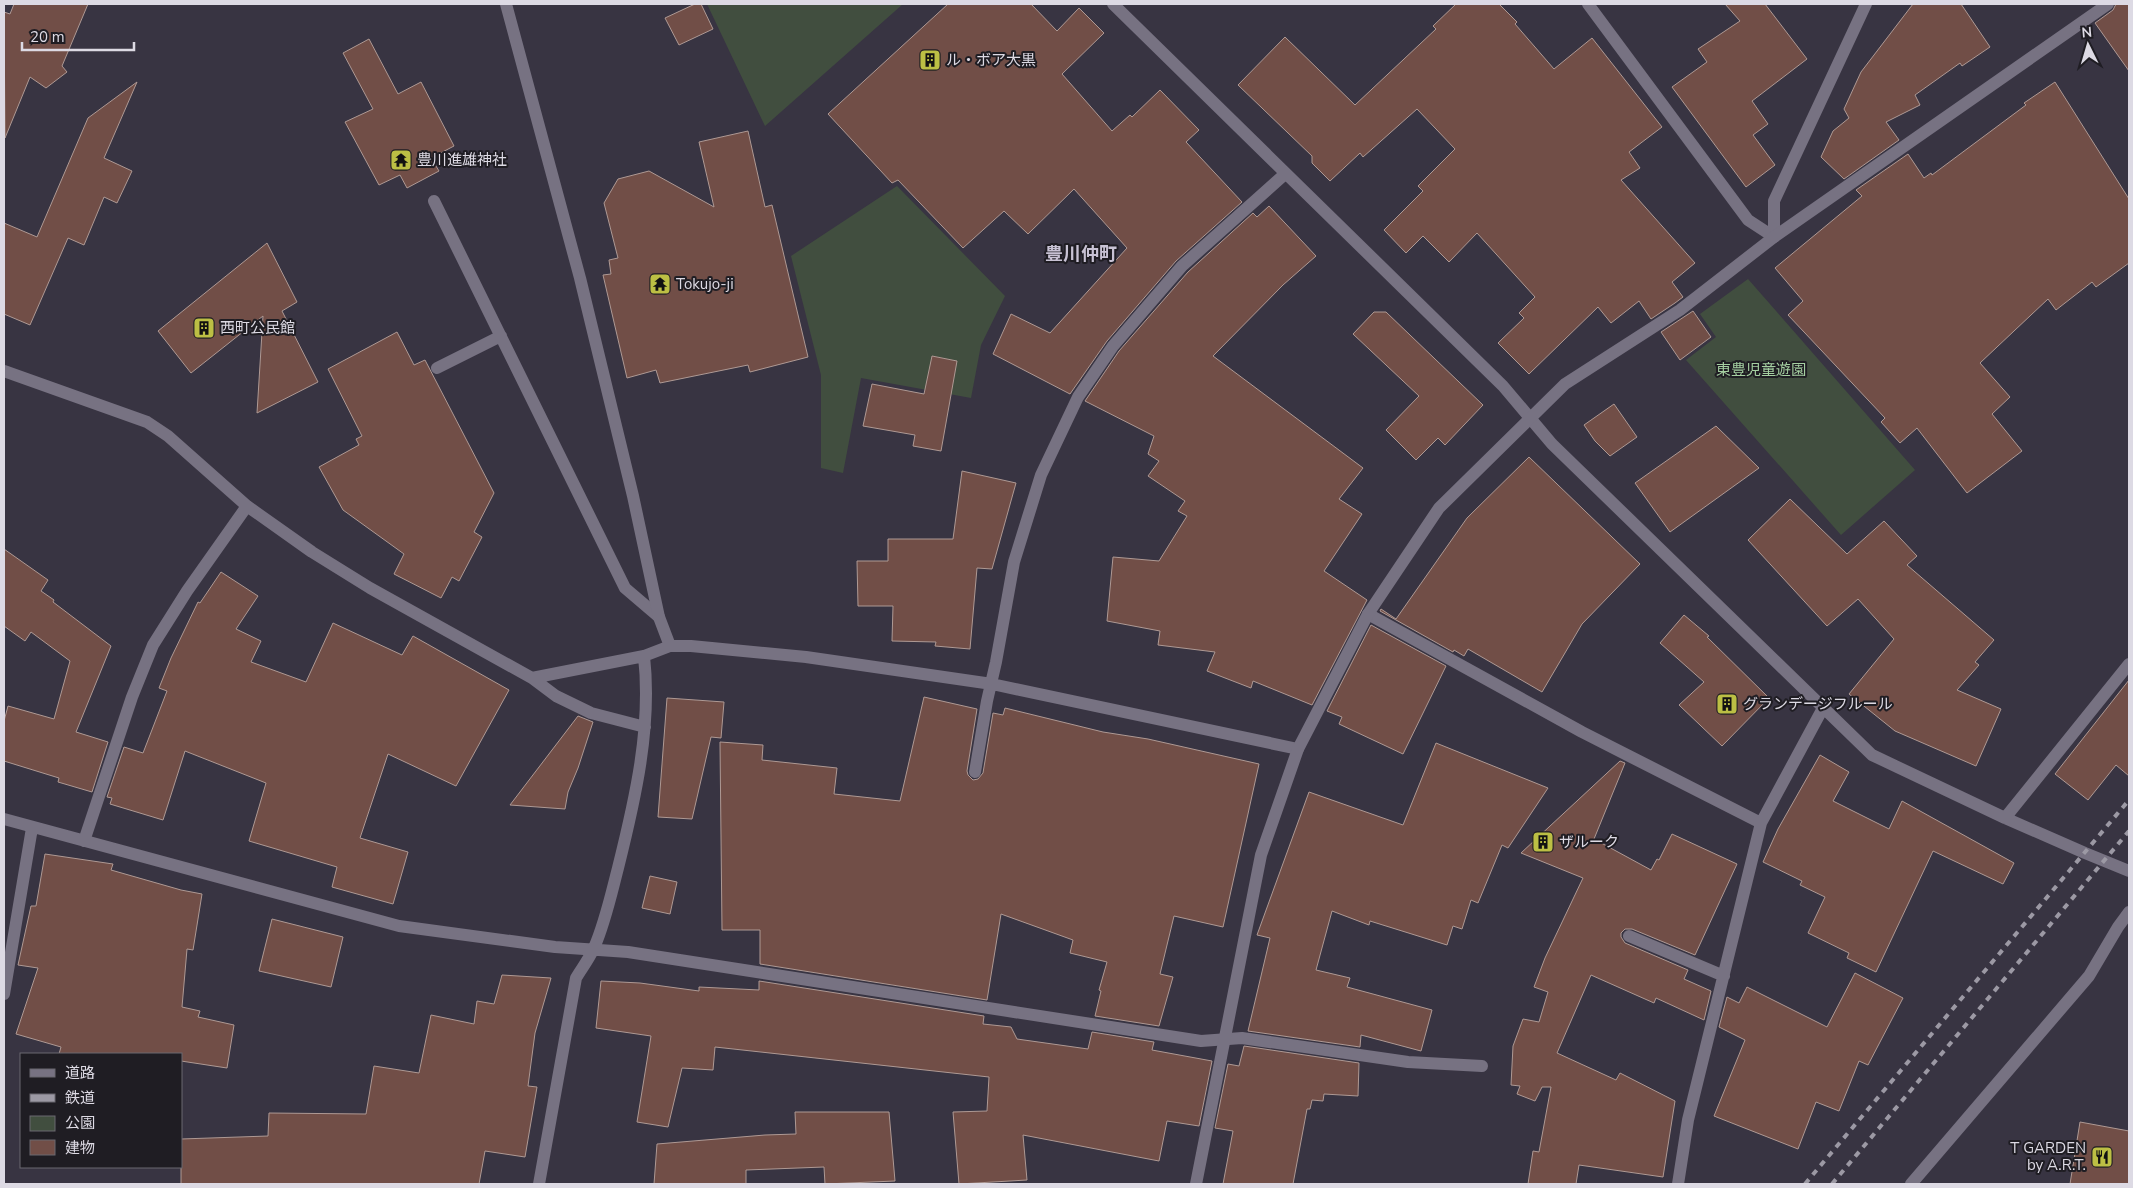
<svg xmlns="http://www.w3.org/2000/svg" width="2133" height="1188" font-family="'Nunito Sans','Noto Sans JP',sans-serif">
  <rect width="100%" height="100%" fill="#383442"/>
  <path fill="#414e3f" d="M707,4H903L765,126Z
    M897,186L1005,296L981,345L971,398L861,378L843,473L821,468V375L791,256Z
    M1748,279L1915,470L1841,535L1686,360L1716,337L1700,314Z"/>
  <path fill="#714e47" stroke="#ae9994" d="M14,4H88L62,66L67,72L46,88L30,77L5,138L4,12L10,14Z
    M695,4H701L713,29L679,45L665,18Z
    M948,4H1031L1057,31L1079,8L1104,33L1062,74L1112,131L1130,115L1132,117L1160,90L1199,130L1186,142L1242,202L1176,261L1107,341L1070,394L993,354L1011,314L1050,333L1127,248L1074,189L1028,234L1004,211L963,248L898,180L892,183L828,114Z
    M1456,4H1499L1517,22L1515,24L1554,69L1592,38L1662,127L1629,152L1640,168L1621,180L1695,263L1672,282L1683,297L1675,303L1651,319L1639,301L1611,323L1598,307L1529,374L1498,343L1524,318L1519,313L1535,297L1477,233L1449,262L1423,236L1406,253L1384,230L1423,191L1418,186L1455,149L1417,109L1363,157L1360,153L1330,181L1312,163V156L1238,85L1285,37L1355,105L1436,29L1433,26Z
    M1725,4H1765L1807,59L1752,101L1768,124L1753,135L1775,165L1746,187L1672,87L1707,62L1698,49L1740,21Z
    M1913,4H1961L1990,47L1962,66L1960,63L1915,95L1920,105L1886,122L1899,140L1844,179L1821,157L1833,131L1849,118L1844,109L1861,72Z
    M2116,4H2129V71L2095,23L2113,10Z
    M369,39L398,94L421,82L454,146L431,158L439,171L407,188L400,175L379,185L345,122L373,109L343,53Z
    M137,82L104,158L132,171L117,203L104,197L84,245L68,238L30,325L4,314V223L37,237L88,118Z
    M2055,82L2129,199V263L2096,287L2092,282L2056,310L2048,299L1980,363L2010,397L1992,414L2022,451L1967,493L1917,428L1900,443L1881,422L1885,418L1788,315L1803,301L1775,268L1862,196L1856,190L1908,154L1924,178L1931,173L1932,175L2026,105L2024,103Z
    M748,131L765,207L772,205L808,357L750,372L748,365L660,383L656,370L627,378L603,275L611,274L609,260L618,258L604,203L618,179L649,171L714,207L699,142Z
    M1269,206L1316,256L1283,285L1213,356L1363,468L1339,499L1362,514L1324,571L1367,600L1312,705L1253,681L1251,688L1207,671L1215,652L1158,645L1160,631L1107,621L1113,557L1159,561L1187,516L1178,511L1185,501L1148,476L1159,461L1148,454L1154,436L1085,401L1119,351L1188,272L1253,213L1257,217Z
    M267,243L297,302L282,311L318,382L257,413L263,316L191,373L158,331Z
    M1693,311L1711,337L1680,360L1661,332Z
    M1374,312H1386L1483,405L1445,445L1438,438L1416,460L1386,430L1419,396L1353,334Z
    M397,332L414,365L425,360L494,493L474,532L482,537L459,581L452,577L441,598L394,574L404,554L343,510L319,467L359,445L356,439L362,436L328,369Z
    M932,356L957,361L941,451L913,446L915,435L863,426L872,384L924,394Z
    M1614,404L1637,437L1610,456L1595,441L1584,425Z
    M1716,426L1759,468L1670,532L1635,483Z
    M1529,457L1640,564L1582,624L1542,692L1468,649L1464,656L1454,650L1453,652L1380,611L1381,609L1396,619L1467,518Z
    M962,471L1016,483L992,569L977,568L970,649L935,646L936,642L892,641L893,606H858L857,561H888V539H953Z
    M1790,499L1847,554L1884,521L1917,556L1907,565L1994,640L1975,662L1979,665L1957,690L2001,709L1976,766L1895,731L1849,694L1894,639L1858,599L1827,626L1748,540Z
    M4,549L48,580L41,591L54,600L53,602L111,646L76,732L108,742L92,792L58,782L59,778L4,761V721L8,706L54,719L70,661L31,632L25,641L4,626Z
    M221,572L258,596L236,629L261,641L251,662L306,682L333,623L402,655L413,636L509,690L456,786L388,754L360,838L408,852L393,904L332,887L337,867L249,841L266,783L185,751L163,820L110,804L112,798L107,797L124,747L143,753L167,691L159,688L171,658L198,602L200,603Z
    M1684,615L1709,636L1707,637L1769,698L1722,746L1679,705L1704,682L1660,643Z
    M1371,625L1446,666L1403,754L1339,724L1342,717L1327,711Z
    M2129,680V776L2116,765L2088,800L2055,774Z
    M924,697L977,709L967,771L968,775L973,780L978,779L983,773L993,713L1003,715L1005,708L1103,732L1148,739L1259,764L1223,927L1174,916L1160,974L1173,977L1159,1026L1095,1016L1101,991L1099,990L1107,962L1070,953L1073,940L1001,914L987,1000L760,964V930H722L720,742L763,745L762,760L837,768L834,794L900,801Z
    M667,698L724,702L721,738L711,737L692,819L658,817Z
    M578,716L593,722L578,768L568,792L565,809L510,805Z
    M1436,743L1548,788L1508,848L1502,845L1478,903L1471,900L1462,929L1453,926L1447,945L1370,921L1369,925L1332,911L1316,970L1350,978L1347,987L1432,1010L1421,1051L1361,1035L1360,1047L1248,1031L1270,938L1257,935L1309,792L1403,825Z
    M1820,755L1849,772L1833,801L1889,829L1902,801L2014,863L2003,884L1933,851L1876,972L1847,958L1849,953L1808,933L1825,897L1800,885L1802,881L1763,862L1778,829Z
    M1620,761L1625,763L1594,839L1651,870L1657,859L1659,860L1672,834L1737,864L1695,955L1632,929H1625L1621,933V937L1625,943L1688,970L1684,979L1711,991L1704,1020L1656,998L1654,1003L1591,975L1557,1053L1616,1080L1620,1073L1675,1101L1663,1177L1579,1165L1576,1184H1528L1533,1151L1539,1152L1551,1087H1542L1535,1101L1517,1094L1520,1086L1511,1085L1513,1046L1523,1019L1539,1022L1548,992L1534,987L1545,958L1583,878L1521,853Z
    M45,854L113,864L111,870L181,890L202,894L193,950L187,949L182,1007L200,1011L198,1017L234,1025L227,1068L181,1061V1054H59L61,1047L16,1034L38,968L18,965L31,906H36Z
    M650,876L677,882L670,914L642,908Z
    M272,919L343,937L331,987L259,971Z
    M1855,973L1903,998L1868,1065L1859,1061L1839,1111L1816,1102L1798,1149L1714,1116L1745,1040L1719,1027L1727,997L1739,1003L1747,987L1827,1027Z
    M502,975L551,978L535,1033L528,1086L537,1087L525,1157L485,1151L479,1184H181V1139L268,1136L269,1113L366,1114L374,1066L419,1073L431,1015L474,1024L477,1001L494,1004Z
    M601,981L640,983L699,991V987L759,990V981L984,1016L983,1024L1011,1027L1017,1039L1088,1049L1092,1032L1154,1042L1152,1050L1212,1061L1199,1126L1167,1121L1159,1161L1023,1135L1027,1180L959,1184L953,1112L987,1111L989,1077L715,1047L713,1070L682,1068L668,1127L637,1122L651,1036L596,1028Z
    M1244,1046L1359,1063L1358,1096L1324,1094L1323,1101L1312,1100L1310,1109H1307L1293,1184H1223L1233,1131L1215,1128L1228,1064L1239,1066Z
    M795,1112H889L895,1181L825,1184L824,1167L746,1170V1184H654L657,1144L765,1135L796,1134Z
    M2080,1122L2129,1131V1184H2070Z"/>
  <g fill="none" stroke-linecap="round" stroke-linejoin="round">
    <path stroke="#777282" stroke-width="12" d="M434,201L625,588L659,617
      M437,368L501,336"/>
    <path stroke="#777282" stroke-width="12" d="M506,4L580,278L633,496L659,617L670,646
      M1113,4L1503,386L1552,444L1872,755L2005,818L2085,853L2129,871
      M1588,4L1748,220L1774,237
      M1774,237V201L1866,4
      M4,371L147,422L168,436L247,506L312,552L370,588L532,678L644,656L670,646H691L806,657L992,684L1298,749
      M1368,614L1582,732L1761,823
      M532,678L556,696L591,713L645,727
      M975,772L987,701L996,662L1014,562L1041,475L1078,397L1113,346L1182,266L1285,174
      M2005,818L2129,664
      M4,819L399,926L555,947L628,952L1201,1041L1242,1038L1408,1062L1482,1066
      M84,841L132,697L153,645L187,591L247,506
      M1629,936L1724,976
      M4,994L32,828
      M539,1184L576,978C582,968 589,959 594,948C605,923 611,895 618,868C635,800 652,727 644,656
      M1678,1184L1688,1120L1761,823L1823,708
      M1911,1184L2089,976L2118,927L2129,912"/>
    <path stroke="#777282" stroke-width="12" d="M1196,1184L1261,855L1298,749L1368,614L1439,508L1565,384L1680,310L1774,237L2108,4"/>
    <path stroke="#9c99a4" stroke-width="4" stroke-dasharray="6 6" stroke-linecap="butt" d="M1805,1184L2129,800
      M1832,1184L2129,831"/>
  </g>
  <defs>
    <g id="building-square" transform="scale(1.125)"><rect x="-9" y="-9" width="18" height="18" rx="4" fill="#bcbf44" stroke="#1f1d23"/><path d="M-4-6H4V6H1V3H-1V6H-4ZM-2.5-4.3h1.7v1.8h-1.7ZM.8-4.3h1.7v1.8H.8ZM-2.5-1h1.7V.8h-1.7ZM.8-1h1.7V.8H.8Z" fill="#111"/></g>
    <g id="temple-square" transform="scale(1.125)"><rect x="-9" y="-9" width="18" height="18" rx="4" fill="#bcbf44" stroke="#1f1d23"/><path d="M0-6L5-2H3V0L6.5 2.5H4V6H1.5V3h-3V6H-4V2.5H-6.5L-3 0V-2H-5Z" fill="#111"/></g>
    <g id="restaurant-square" transform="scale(1.125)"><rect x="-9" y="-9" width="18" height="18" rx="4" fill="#bcbf44" stroke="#1f1d23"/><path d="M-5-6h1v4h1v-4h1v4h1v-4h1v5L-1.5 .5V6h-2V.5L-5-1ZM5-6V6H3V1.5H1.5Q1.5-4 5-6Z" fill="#111"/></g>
  </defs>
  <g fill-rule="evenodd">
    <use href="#building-square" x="930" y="60"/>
    <use href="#temple-square" x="401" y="160"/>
    <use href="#temple-square" x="660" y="284"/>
    <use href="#building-square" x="204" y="328"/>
    <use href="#building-square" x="1727" y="704"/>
    <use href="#building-square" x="1543" y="842"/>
    <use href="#restaurant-square" x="2102" y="1157"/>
  </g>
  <g text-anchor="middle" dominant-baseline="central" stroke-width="4" stroke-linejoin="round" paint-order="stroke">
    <g font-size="15" fill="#dddae4" stroke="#1f1d23" text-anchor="start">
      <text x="946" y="60">ル・ボア大黒</text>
      <text x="417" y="160">豊川進雄神社</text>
      <text x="676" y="284">Tokujo-ji</text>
      <text x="220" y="328">西町公民館</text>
      <text x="1743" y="704">グランデージフルール</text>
      <text x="1559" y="842">ザルーク</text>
      <text x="2086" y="1148" text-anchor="end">T GARDEN<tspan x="2086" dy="17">by A.R.T.</tspan></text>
    </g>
    <g font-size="15" fill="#a5cfa1" stroke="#1f1d23">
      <text x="1761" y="370">東豊児童遊園</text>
    </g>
    <g font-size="18" font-weight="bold" fill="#c8c2d4" stroke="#1f1d23">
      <text x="1081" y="254">豊川仲町</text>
    </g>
  </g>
  <rect width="2133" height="1188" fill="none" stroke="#dddae4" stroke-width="10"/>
  <rect x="20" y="1053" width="162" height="115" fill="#1f1d23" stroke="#6b6970"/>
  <rect x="30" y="1069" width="25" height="8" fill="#777282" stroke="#6b6970"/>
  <text x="65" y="1078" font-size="15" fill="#dddae4">道路</text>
  <rect x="30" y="1094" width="25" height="8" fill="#9c99a4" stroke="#6b6970"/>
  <text x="65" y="1103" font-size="15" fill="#dddae4">鉄道</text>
  <rect x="30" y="1116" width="25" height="15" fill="#414e3f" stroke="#6b6970"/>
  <text x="65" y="1128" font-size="15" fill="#dddae4">公園</text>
  <rect x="30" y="1140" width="25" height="15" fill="#714e47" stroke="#6b6970"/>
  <text x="65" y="1153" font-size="15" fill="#dddae4">建物</text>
  <g transform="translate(2088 45) rotate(355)" stroke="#1f1d23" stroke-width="4" paint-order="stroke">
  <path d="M0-4L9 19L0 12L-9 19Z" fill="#dddae4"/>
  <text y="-8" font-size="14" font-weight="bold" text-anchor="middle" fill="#dddae4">N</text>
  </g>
  <path d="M22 42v8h112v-8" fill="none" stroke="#dddae4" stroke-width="2.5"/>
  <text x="30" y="42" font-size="15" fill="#dddae4" stroke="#1f1d23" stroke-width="4" paint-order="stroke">20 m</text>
</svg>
